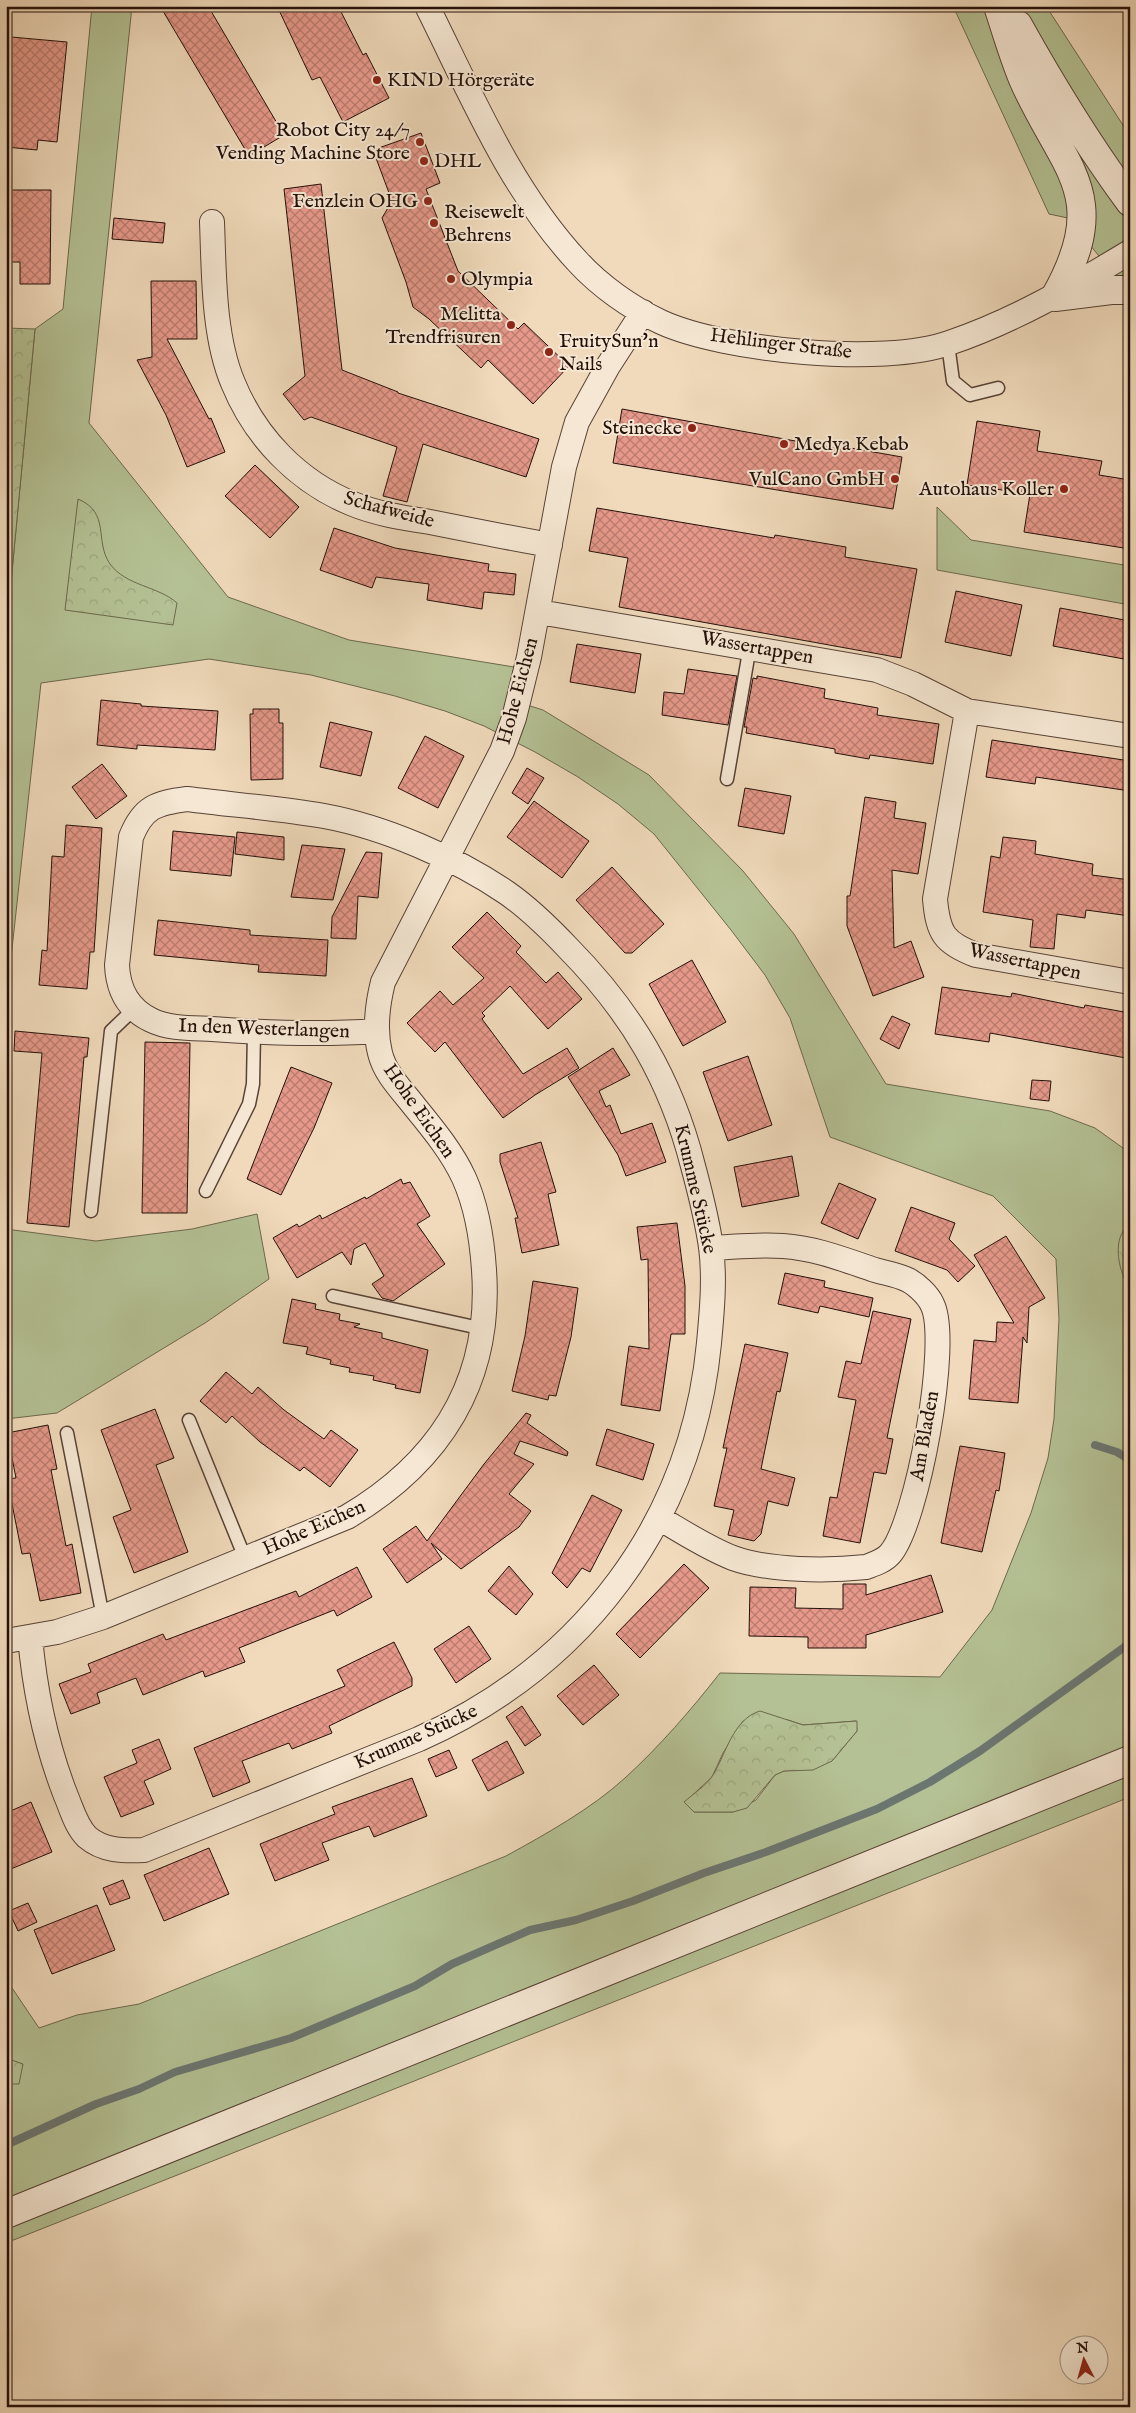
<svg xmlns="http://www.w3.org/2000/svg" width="1136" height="2413" font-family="'IM FELL English',serif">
  <defs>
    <pattern id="park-crowns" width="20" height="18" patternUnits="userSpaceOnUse" patternTransform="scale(1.25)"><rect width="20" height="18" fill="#b4c194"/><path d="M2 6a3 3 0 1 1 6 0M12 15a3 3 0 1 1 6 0" fill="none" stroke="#9ba57e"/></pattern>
    <pattern id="building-cross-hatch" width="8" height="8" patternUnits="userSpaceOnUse" patternTransform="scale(1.25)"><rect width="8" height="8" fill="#e6998a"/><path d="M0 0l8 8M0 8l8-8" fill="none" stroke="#ba7b6f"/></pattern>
  </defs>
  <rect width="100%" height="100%" fill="#f0dabb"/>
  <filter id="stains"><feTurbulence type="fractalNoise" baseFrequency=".004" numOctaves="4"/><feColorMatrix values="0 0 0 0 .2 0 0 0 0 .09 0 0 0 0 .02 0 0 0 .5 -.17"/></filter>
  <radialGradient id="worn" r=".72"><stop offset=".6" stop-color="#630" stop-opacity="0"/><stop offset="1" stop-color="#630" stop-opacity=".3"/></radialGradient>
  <path fill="#b4c194" stroke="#6c684e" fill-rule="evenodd" d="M92,6H132L89,423L228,597L349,640L514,667L508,699L543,710L649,775L743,871L794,934L886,1084L1050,1111L1095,1128L1130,1153V1797L6,2243V1979L39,2028L77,2015L139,2004L506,1856C546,1834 591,1809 625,1778C660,1746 691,1710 720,1673L940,1677L992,1610L1031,1513L1048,1458L1054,1419L1059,1319L1056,1259L993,1196L830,1137L790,1018L765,975L731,930L654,834L618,804L578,777L535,752L484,726L445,711L395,696L311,675L209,659L41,683L6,1004V635L35,329L63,309ZM788,1720L803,1725L856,1721L857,1731L832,1761L797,1770L784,1771L775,1775L756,1800L733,1812H694L685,1802L712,1777L723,1753L743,1721Z
    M953,6H1046L1130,136V294L1068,218L1049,214Z
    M937,507L971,540L1130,566V605L937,570Z
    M257,1214L269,1279L205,1323L57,1413L6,1419V1229L96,1241L192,1229Z"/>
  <path fill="url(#park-crowns)" stroke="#6c684e" d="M6,328L35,329L6,635Z
    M78,499C111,513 94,541 110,564C126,586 158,586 177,603L173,625L65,610Z
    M1126,1228L1130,1233V1288C1119,1274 1112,1241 1126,1228Z
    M760,1711L803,1725L857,1721V1731L832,1761L813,1770L784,1771L775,1775L747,1808L733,1812H694L684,1802C693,1794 707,1785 713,1775C726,1754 733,1719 760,1711Z
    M6,2058L23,2064L19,2084H6Z"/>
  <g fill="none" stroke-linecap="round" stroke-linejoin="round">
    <path stroke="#6b7671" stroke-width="8" d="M1095,1445L1117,1452L1130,1460
      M6,2145L96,2104L139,2089L175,2072L291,2038L415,1986L452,1964L530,1930L576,1920L633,1901L704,1873L766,1852L877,1809L930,1782L980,1751L1130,1643"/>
  </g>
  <path fill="url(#building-cross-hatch)" stroke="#241009" d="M160,6H208L284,135L249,156Z
    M277,6H338L363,55L366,53L389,98L343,122L320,77L312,80Z
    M11,37L67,42L57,142L38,140L37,150L6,147V85Z
    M421,133L440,183L426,189L458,271L518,329L524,323L569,366L533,404L488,360L481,368L429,319L413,307L406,282L382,218L392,201L373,150Z
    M321,184L342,370L398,392V393L539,439L526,477L423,444L407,502L383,496L397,447L311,417L304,420L283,394L305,376L284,189Z
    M7,190H51L50,284H20V262H11L12,219H7Z
    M114,218L165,223L163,243L112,239Z
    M151,281H196L197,339H167L209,419L211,418L225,452L187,467L166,415L137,360L152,357Z
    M622,409L844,450L845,447L902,457L893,509L613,463Z
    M977,421L1040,431L1037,451L1102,461L1099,475L1130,480V549L1024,532L1030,494L967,485Z
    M255,465L299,507L270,538L225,496Z
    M597,508L774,538L775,535L846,547L845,557L917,569L901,658L619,607L628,558L589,551Z
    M334,528L395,548L489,564L488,571L516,574L514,595L484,592L482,609L427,600L429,584L376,577L372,588L320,570Z
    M956,591L1022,605L1011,656L945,642Z
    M1060,608L1130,621L1124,659L1053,646Z
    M577,644L641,654L635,693L570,682Z
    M688,669L737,676L728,725L662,715L664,692L684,694Z
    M757,676L825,689L824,698L878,708L877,715L939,724L933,764L870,755L869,759L835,753V749L746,733L747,727H744L753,678L757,679Z
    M101,700L141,704V706L218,711L215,750L137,745V749L97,745Z
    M253,709H279V723H283V779L251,780L250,714H253Z
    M330,722L372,732L361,776L320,767Z
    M425,736L464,756L438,808L398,788Z
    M992,740L1130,761V791L1036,777L1035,784L986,777Z
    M102,764L127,796L96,819L72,787Z
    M527,768L544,778L528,804L512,793Z
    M745,788L791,796L784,834L738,826Z
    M865,797L896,802L894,818L926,823L918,874L892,870L894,948L911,941L924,977L873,996L847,926V896H850Z
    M534,801L589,841L562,878L507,837Z
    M66,825L102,828L94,952H90L87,989L39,985L42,950L47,951L52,856L64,857Z
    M173,831L235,837L231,876L170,870Z
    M237,832L284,837V860L235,854Z
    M1003,837L1036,841L1035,854L1093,864L1092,875L1130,880V916L1086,910L1085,918L1057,914L1054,949L1030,947L1033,920L983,912L991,856L1000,858Z
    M302,845L345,849L333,900L291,897Z
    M366,852L382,853L378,898L358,896L356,939L331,938L332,917Z
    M612,867L664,924L632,953H625L576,900Z
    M487,912L521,946L516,952L546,983L558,972L582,999L548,1029L510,986L482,1013L485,1016L482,1019L523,1074L567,1048L579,1068L535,1095L503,1118L445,1042L435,1052L407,1023L440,991L453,1005L484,978L452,947Z
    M158,920L250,930V935L328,940L326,976L258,972L259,965L154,955Z
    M692,960L726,1022L683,1046L649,984Z
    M942,987L1011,997L1012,993L1084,1008L1085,1005L1130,1013V1039L1126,1058L990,1033L989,1042L935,1034Z
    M892,1016L910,1024L899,1049L880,1039Z
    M15,1031L89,1038L87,1057H84L69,1227L27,1223L42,1053L14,1051Z
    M145,1042L190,1043L187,1213H142Z
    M613,1048L630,1075L599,1091L606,1107L610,1105L621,1134L652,1123L666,1162L626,1176L618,1155L568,1077Z
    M748,1056L772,1125L728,1141L703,1072Z
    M291,1067L332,1083L314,1128L281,1195L247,1179Z
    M1032,1080L1051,1081L1049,1101L1030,1099Z
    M541,1142L556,1192L548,1194L559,1245L522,1253L515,1218H518L500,1162V1154Z
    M792,1156L799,1196L742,1207L734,1167Z
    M401,1179L403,1184L410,1182L430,1216L417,1224L445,1264L393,1301L382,1298L372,1284L384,1276L365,1243L354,1249L351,1265L342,1252L297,1278L273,1238L297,1224L299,1227L320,1215L322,1219L365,1197L366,1199Z
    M839,1183L876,1199L858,1239L821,1223Z
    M911,1207L955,1223L949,1239L975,1266L958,1282L947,1270L895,1251Z
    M677,1223L685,1286V1334H671L660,1411L621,1405L629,1346L649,1349L648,1259L641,1260L637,1227Z
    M1006,1236L1045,1298L1029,1307L1027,1343L1023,1337L1018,1403L969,1399L974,1340L996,1342L997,1322L1014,1323L974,1255Z
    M785,1273L825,1281L824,1287L873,1298L869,1317L820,1306L818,1313L778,1304Z
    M533,1281L578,1288L571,1337L556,1396L549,1395L548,1400L512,1391L525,1336Z
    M292,1299L316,1304L315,1309L340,1314L339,1320L360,1324L354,1327L382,1333V1338L428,1350L420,1393L395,1388L396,1385L373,1380L374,1376L349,1372L350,1368L330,1364L331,1360L306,1354L308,1347L283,1343Z
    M873,1311L911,1319L887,1438L893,1439L886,1474L874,1472L860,1543L823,1536L830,1497L837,1498L856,1400L838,1397L846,1361L861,1364Z
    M745,1344L788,1353L780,1392L777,1391L761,1469L795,1478L788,1506L768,1501L761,1534L754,1541L728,1535L734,1510L714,1506L727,1448H723Z
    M226,1372L252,1394L258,1387L284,1410L324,1439L331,1430L358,1450L330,1487L304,1467L300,1471L260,1442L232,1416L226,1423L200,1401Z
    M155,1409L174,1458L156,1465L188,1552L134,1573L113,1517L131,1510L101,1430Z
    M526,1413L531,1415L527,1423L568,1452L567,1456L520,1441L514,1454L534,1464L509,1494L531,1511L519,1527L461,1569L431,1543L442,1559L407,1583L383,1549L416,1526L427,1541L484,1464Z
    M48,1425L57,1469L51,1470L66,1546L72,1544L81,1593L40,1601L30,1553L22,1554L7,1479L16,1478L7,1433Z
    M607,1429L654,1444L643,1480L596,1465Z
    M960,1446L1005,1453L999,1491L996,1490L982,1552L941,1543Z
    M592,1495L622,1510L590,1572L582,1568L567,1588L552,1573Z
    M684,1564L709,1588L640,1658L616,1634Z
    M509,1566L533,1594L516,1615L488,1591Z
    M357,1567L372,1597L337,1616L334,1610L239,1648L245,1662L205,1677L203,1671L143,1695L136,1678L97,1693L100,1703L71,1714L59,1684L91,1672L88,1664L163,1634L166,1640L296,1591L299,1597Z
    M931,1575L943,1612L866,1635V1648H808V1637L749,1636L750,1587L796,1588L795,1608L843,1609V1584H866V1595Z
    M469,1626L491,1659L456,1683L434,1649Z
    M394,1642L412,1678V1686L329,1726L332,1733L292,1749L289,1743L242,1761L250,1782L213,1797L194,1748L345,1686L337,1670Z
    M594,1665L619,1695L583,1725L557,1696Z
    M522,1706L541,1735L525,1746L506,1717Z
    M159,1739L171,1769L144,1781L154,1804L121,1817L104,1777L137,1763L132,1750Z
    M507,1741L524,1773L488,1791L472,1760Z
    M449,1750L457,1768L436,1777L428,1759Z
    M412,1778L427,1816L374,1837L369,1826L322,1843L329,1860L275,1881L260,1844L335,1814L332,1807Z
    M31,1802L52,1852L6,1871V1813Z
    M209,1848L229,1894L164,1921L144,1875Z
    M123,1880L130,1898L110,1905L103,1888Z
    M28,1903L37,1922L18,1931L9,1911Z
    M97,1905L115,1950L52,1974L34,1930Z"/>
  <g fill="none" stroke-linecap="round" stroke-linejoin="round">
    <g stroke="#574236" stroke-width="15">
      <path id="service" d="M948,344L953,381L970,395L998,388
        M727,779L750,646
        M206,1191L249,1104L253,1084L254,1032
        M91,1211L111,1031L134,1009
        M333,1296L484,1329
        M189,1420L245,1558
        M67,1433L103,1617"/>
    </g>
    <g stroke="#574236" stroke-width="26">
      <path id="minor" d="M427,6C471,94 510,189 578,262C600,286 631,308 661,322C724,351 884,366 949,343C1014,321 1072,287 1130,252
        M212,222C214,272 213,336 233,383C255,437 298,482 353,504C377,514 405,518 430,522C470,530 510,538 550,545
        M539,612L877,670L913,684L967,711L1130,736
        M967,711L935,899C938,933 944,943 976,955L1130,982
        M659,1518C683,1532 707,1548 733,1558C769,1571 828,1571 866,1567C874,1564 884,1561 890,1554C917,1524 951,1340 932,1304C928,1295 916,1284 908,1280C898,1275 885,1273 875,1270C845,1260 815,1248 783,1246C759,1244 735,1247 711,1248
        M30,1637C35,1693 46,1745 66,1796C72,1810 76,1826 87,1837C103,1851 124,1851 144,1850L419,1739C583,1666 692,1522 709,1343C712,1311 715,1278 711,1247C707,1219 700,1192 693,1166C671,1079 631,1012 568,948C549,928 530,909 507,893C456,858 384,827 324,816C279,808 233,805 187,799C156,803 143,807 131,837L117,965C118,990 128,1009 151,1020C169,1029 192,1028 212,1029C267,1033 322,1035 376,1031
        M6,1641L57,1632L103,1617L347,1517C440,1462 492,1381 484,1270C482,1239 477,1207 464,1178C452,1152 433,1129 415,1107C402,1090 385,1074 380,1053C374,1029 377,1006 383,982L502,751L514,718L529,657L564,467L577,422L608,366L643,312"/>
    </g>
    <g stroke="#574236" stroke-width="30">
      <path id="tertiary" d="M998,6C1006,30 1013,55 1023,79C1062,169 1114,193 1055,297
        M1018,25C1052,86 1088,145 1130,202
        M1055,297L1111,290H1130
        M6,2214L1130,1760"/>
    </g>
    <use href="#service" stroke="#f5e7d3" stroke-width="12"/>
    <use href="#minor" stroke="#f5e7d3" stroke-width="24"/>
    <use href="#tertiary" stroke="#f5e7d3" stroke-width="28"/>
  </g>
  <g fill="#8f2418" stroke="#f5e7d3" stroke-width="2">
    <circle cx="377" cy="80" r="5"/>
    <circle cx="420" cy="142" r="5"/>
    <circle cx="424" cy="161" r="5"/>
    <circle cx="428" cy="201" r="5"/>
    <circle cx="434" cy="223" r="5"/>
    <circle cx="451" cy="279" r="5"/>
    <circle cx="511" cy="325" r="5"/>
    <circle cx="549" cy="352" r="5"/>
    <circle cx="692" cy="428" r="5"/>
    <circle cx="784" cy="444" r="5"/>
    <circle cx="895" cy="479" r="5"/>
    <circle cx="1064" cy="489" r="5"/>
  </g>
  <g text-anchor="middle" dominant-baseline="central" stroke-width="4" stroke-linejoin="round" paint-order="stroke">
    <g font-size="20" fill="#241009" stroke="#f5e7d3" text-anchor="start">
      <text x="387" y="80">KIND Hörgeräte</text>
      <text x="410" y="130" text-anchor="end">Robot City 24/7<tspan x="410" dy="23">Vending Machine Store</tspan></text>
      <text x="434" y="161">DHL</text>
      <text x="418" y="201" text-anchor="end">Fenzlein OHG</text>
      <text x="444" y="212">Reisewelt<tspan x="444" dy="23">Behrens</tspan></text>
      <text x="461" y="279">Olympia</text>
      <text x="501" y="314" text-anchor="end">Melitta<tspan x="501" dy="23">Trendfrisuren</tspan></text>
      <text x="559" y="341">FruitySun'n<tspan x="559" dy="23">Nails</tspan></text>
      <text x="682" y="428" text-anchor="end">Steinecke</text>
      <text x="794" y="444">Medya Kebab</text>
      <text x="885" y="479" text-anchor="end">VulCano GmbH</text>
      <text x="1054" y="489" text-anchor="end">Autohaus Koller</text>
    </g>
    <g font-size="20" fill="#241009" stroke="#f5e7d3">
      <text transform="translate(781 344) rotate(7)">Hehlinger Straße</text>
      <text transform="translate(389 510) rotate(15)">Schafweide</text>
      <text transform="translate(757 648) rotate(10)">Wassertappen</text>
      <text transform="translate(518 691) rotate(-75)">Hohe Eichen</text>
      <text transform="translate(1025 962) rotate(12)">Wassertappen</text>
      <text transform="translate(264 1029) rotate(2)">In den Westerlangen</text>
      <text transform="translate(419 1111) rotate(55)">Hohe Eichen</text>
      <text transform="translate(695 1189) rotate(77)">Krumme Stücke</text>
      <text transform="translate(925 1436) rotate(-80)">Am Bladen</text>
      <text transform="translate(314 1528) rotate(-24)">Hohe Eichen</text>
      <text transform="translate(416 1737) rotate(-24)">Krumme Stücke</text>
    </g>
  </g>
  <rect width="1136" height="2413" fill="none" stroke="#f0dabb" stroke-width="25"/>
  <rect x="8" y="8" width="1121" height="2398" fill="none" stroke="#241009" stroke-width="2.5"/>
  <rect x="12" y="12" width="1111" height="2388" fill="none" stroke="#241009"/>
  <g transform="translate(1084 2360) rotate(354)"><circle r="24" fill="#f5e7d3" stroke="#a19182"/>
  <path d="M0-4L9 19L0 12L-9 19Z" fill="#8f2418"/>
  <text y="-8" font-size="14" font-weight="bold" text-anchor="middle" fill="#241009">N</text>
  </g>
  <rect width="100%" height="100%" filter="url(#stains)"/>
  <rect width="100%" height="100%" fill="url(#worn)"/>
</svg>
